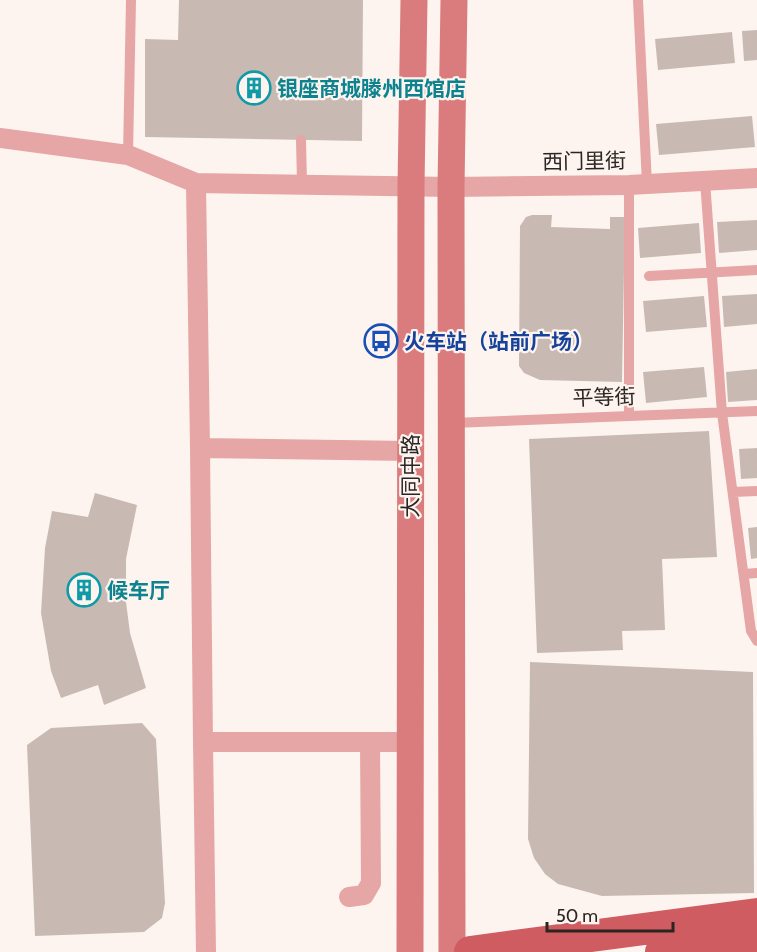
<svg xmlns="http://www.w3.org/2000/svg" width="757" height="952" font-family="Cabin,'Noto Sans SC',sans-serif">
  <rect width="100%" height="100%" fill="#fdf4f0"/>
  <path fill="#c8bab3" d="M179,0H363L362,141L145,137V39L178,40Z
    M757,30V60L744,61L742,31Z
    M732,32L735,63L658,70L655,39Z
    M752,116L755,147L659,155L656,124Z
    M532,215H552L551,227L610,229V217H625L622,382L540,380L524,373L519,366L520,226L526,217Z
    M757,220V250L719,253L717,222Z
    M699,223L701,253L640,258L638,228Z
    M757,294V324L724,327L722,296Z
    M704,296L707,327L646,332L643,301Z
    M704,367L707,397L646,403L643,372Z
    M757,369V400L728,402L726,372Z
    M709,431L717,557L662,559L665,630L622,631L623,650L537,653L529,439Z
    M757,448V478L741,479L739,449Z
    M95,493L137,505L126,559V602L130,633L146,688L104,705L98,685L61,698L51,671L41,613L45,548L52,511L88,517Z
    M757,527V558L751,559L748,528Z
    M530,662L753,672L754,893L602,896L558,884L545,874L534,858L528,839Z
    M142,723L156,739L165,903L162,918L144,932L35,936L27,745L51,728Z"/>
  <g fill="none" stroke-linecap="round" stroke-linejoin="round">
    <path stroke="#e6a6a5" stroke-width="10" d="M638,0L647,184
      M301,140L302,184
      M128,155L131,0
      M705,181L722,413L751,631L757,641
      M629,185V415
      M649,276L757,270
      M453,423L757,411
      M733,492L757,491
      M744,574L757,573"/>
    <path stroke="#e6a6a5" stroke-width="20" d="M0,138L128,155L196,183L451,187L629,185L757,178
      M196,183L200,448
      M203,742L206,952
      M410,742H203L200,448L410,451
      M349,897L364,895L371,883L370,742"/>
    <path stroke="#da7c7d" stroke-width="27" d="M410,952L411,186L414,0
      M452,952L451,187L454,0"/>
    <path stroke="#ce5c60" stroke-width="32" d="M470,952L757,914
      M661,952L757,940"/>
  </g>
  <defs>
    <g id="building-ring" transform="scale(1.725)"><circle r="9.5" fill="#fdf4f0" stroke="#0f9aa8" stroke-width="1.5"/><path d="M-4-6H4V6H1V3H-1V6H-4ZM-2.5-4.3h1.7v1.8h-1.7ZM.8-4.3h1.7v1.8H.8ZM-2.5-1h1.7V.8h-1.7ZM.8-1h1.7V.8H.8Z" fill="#0f9aa8"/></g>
    <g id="bus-ring" transform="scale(1.725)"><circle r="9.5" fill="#fdf4f0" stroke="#1a4fb4" stroke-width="1.5"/><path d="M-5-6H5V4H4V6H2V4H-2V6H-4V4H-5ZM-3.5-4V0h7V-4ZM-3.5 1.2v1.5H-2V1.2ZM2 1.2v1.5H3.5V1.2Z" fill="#1a4fb4"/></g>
  </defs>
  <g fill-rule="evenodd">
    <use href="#building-ring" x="254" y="88"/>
    <use href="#bus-ring" x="381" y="341"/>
    <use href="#building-ring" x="84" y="590"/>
  </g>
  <g text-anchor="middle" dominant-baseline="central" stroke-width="4.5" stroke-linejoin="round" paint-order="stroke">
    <g font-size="21" font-weight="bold" fill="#0d838f" stroke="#fdf4f0" text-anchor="start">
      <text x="277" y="88">银座商城滕州西馆店</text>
      <text x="107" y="590">候车厅</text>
    </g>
    <g font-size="21" fill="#2a2522" stroke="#fdf4f0">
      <text transform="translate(584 161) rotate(-1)">西门里街</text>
      <text transform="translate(604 397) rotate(-2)">平等街</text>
      <text transform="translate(410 476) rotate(-90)">大同中路</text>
    </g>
    <g font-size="21" font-weight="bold" fill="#164399" stroke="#fdf4f0" text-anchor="start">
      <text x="404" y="341">火车站（站前广场）</text>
    </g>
  </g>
  <path d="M547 922v9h126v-9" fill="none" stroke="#2a2522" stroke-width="3"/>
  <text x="556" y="922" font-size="18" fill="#2a2522" stroke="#fdf4f0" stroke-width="4.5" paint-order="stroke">50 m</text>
</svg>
